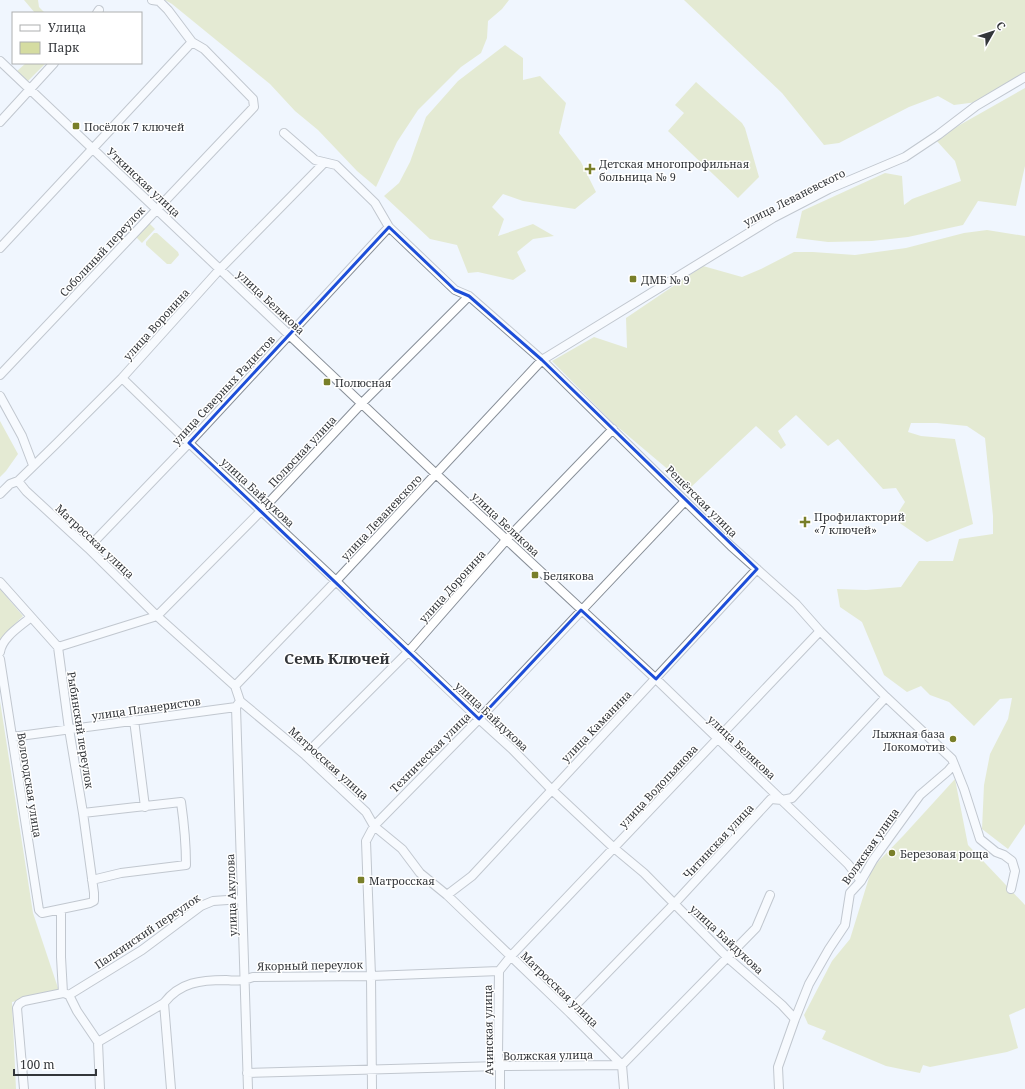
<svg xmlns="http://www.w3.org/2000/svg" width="1025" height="1089" font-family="'Noto Serif',serif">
  <rect width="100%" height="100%" fill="#f0f6fe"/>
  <path fill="#d5dca1" d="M24,0H38L39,7L45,13H35Z
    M165,0H509L502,9L488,21L487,38L481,53L461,67L418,110L397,142L376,187L357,171L318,130L295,111L270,84L172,4Z
    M684,0H1025V74L977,102L954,105L938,96L909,107L839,143L824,145L782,93Z
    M505,45L523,58V80L540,76L566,103L559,133L581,162L596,192L575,209L523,201L503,194L492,207L504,219L498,236L533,224L554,236L533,239L517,252L526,271L513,280L478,272L468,273L457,245L430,239L384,196L399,183L410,162L426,117L458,81Z
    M26,63H46L26,83L16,72Z
    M696,82L742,123L745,128L759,177L738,198L668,131L684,113L675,105Z
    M1025,88V166L1016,206L978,201L963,225L908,237L872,241L828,242L796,238L802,211L885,173L902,176L904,205L912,199L961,181L955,161L935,139Z
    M148,222L155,229L142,243L135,236Z
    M987,230L1025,236V824L1008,849L982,829L984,785L990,754L1008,719L1012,698L1000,699L974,726L949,702L930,695L921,686L907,692L884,675L862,622L840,607L837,589L866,590L901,587L919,561H953L959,539L993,534V516L985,438L967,426L937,423H911L908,432L921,436L955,439L973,524L927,542L894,519L905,502L896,488L883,489L838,439L828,446L796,415L778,431L786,445L781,449L756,426L690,488L613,423L552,361L594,337L627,348L626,318L703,266L742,277L761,269L794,252H813L855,255L906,248L964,233Z
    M154,233H157L178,252L179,255L171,264H167L146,245V242Z
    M0,421L18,454L6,471L0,477Z
    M0,589L23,616L5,634L0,640Z
    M0,701L33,913L59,991L12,1002L16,1089H0Z
    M955,779L968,845L1025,905V1008L1009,1015L1018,1048L1007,1052L930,1067L923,1065L920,1073L886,1066L822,1039L826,1031L808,1024L804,1015L832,961L850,939L872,868L903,836Z"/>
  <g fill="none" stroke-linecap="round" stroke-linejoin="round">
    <g stroke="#888f98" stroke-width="10">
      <path id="minor" d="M97,13L99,10
        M0,61L436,474L656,679L848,864L861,881
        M0,122L54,63
        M284,133L315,160L336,165L375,203L389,227L455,290L469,296L542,360L731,546L796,604L820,631L886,697L952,759L964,789L980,839L996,852L1004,855L1012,861L1015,871L1011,889
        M0,248L192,42
        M0,375L254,107L253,99L204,49L192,42L168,10L159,1L152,0
        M122,378L189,443L336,581L367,612L479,719L512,749L551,789L614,848L644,873L728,958L782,1005L795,1019L778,1067L779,1089
        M0,396L22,436L33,465
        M18,481L26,491L88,548L157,616L235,686L240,701L305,755L366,812L374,826L402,849L420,873L447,895L569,1012L622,1065L624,1089
        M0,494L10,484L18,481L56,444L122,378L220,269L324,163
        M88,548L189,443L389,227
        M0,582L58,647L69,729L83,813L94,893V901L90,903L42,913L39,910L0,659
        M58,647L157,616L261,511L362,403L469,296
        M0,652C2,637 21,626 31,617
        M235,686L336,581L542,360L773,218L829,189L905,157L938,135L976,106L1025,77
        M240,701L236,707L248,1089
        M134,720L145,807
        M12,737L236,707
        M305,755L409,651L507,539L613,429
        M83,813L181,802C184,823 186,844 186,865L121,873L92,880
        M447,895L472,876L757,569
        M61,909V957L63,993
        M499,971L498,1054L500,1066V1089
        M64,993L69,995L77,1011L98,1042L100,1089
        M69,995L142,950L201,906L213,901L242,899
        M164,1003L171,1089
        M569,1012L674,904L771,799L782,800L792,798L886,697
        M795,1019L809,984L829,949L845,925L850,893L861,881L873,860L920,795L948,771L954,764
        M98,1042L164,1003C180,982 201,980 226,980C237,981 243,981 253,977L371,976L499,971L511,956L820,631
        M247,1073L500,1066L622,1065L756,928L770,895
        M24,1089L17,1008L19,1004L24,1001L63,993
        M372,1089L371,976L366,841L374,826L479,719L685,501"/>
    </g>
    <use href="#minor" stroke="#fff" stroke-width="8"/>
  </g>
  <path d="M0 0H1025V1089H0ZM389,227L455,290L469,296L542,360L757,569L656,679L581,610L479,719L189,443Z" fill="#f0f6fe" fill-opacity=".55" fill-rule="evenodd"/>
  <path fill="none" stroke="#1d4ed8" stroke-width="3" stroke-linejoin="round" d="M389,227L455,290L469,296L542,360L757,569L656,679L581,610L479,719L189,443Z"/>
  <g fill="#797f29" stroke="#fff" stroke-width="1.5">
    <rect x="72" y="122" width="8" height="8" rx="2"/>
    <path d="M588 163h4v4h4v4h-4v4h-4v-4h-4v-4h4z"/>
    <rect x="629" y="275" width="8" height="8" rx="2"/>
    <rect x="323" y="378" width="8" height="8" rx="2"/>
    <path d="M803 516h4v4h4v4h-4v4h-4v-4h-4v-4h4z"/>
    <rect x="531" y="571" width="8" height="8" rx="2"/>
    <circle cx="953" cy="739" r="4"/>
    <circle cx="892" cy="853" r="4"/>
    <rect x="357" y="876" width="8" height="8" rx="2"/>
  </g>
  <g text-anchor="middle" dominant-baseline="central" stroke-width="3" stroke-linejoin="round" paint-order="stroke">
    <g font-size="11" fill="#33363a" stroke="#fff" text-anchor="start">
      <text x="84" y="126">Посёлок 7 ключей</text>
      <text x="599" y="163">Детская многопрофильная<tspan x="599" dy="13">больница № 9</tspan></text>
      <text x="641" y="279">ДМБ № 9</text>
      <text x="335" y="382">Полюсная</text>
      <text x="814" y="516">Профилакторий<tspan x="814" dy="13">«7 ключей»</tspan></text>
      <text x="543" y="575">Белякова</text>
      <text x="945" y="733" text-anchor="end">Лыжная база<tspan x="945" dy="13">Локомотив</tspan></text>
      <text x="900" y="853">Березовая роща</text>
      <text x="369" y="880">Матросская</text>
    </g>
    <g font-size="11" fill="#33363a" stroke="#fff">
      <text transform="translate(144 182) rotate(43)">Уткинская улица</text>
      <text transform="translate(794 197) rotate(-27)">улица Леваневского</text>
      <text transform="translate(102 251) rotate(-47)">Соболиный переулок</text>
      <text transform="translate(271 302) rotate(43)">улица Белякова</text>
      <text transform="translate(156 324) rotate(-48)">улица Воронина</text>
      <text transform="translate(223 390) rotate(-47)">улица Северных Радистов</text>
      <text transform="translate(302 451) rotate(-47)">Полюсная улица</text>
      <text transform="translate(258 492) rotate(43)">улица Байдукова</text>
      <text transform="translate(702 501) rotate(45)">Решётская улица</text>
      <text transform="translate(381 517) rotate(-47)">улица Леваневского</text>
      <text transform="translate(506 524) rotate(43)">улица Белякова</text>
      <text transform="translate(95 541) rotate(43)">Матросская улица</text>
      <text transform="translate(452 586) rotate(-48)">улица Доронина</text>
      <text transform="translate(146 708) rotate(-8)">улица Планеристов</text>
      <text transform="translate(492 716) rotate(43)">улица Байдукова</text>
      <text transform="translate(596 726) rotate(-46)">улица Каманина</text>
      <text transform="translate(81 730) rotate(81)">Рыбинский переулок</text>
      <text transform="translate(742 747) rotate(43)">улица Белякова</text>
      <text transform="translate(430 752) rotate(-45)">Техническая улица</text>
      <text transform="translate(329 763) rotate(42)">Матросская улица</text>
      <text transform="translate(30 785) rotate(81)">Вологодская улица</text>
      <text transform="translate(658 786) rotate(-47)">улица Водопьянова</text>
      <text transform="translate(718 841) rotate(-47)">Читинская улица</text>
      <text transform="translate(870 846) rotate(-55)">Волжская улица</text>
      <text transform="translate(231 895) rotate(-92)">улица Акулова</text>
      <text transform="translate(147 931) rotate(-34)">Палкинский переулок</text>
      <text transform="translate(727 939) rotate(43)">улица Байдукова</text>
      <text transform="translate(310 965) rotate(-1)">Якорный переулок</text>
      <text transform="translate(560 989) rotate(44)">Матросская улица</text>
      <text transform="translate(488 1030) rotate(-91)">Ачинская улица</text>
      <text transform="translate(548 1055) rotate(-1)">Волжская улица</text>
    </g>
    <g font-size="15" font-weight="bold" fill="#33363a" stroke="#fff">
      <text x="337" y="658">Семь Ключей</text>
    </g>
  </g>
  <rect x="12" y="12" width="130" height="52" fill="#ffffff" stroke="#adafb0"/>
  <rect x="20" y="25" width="20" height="6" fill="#ffffff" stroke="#adafb0"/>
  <text x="48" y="32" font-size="12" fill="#33363a">Улица</text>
  <rect x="20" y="42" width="20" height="12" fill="#d5dca1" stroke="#adafb0"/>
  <text x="48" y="52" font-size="12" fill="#33363a">Парк</text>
  <g transform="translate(993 32) rotate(51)" stroke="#ffffff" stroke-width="3" paint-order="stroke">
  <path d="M0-3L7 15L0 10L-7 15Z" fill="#33363a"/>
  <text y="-6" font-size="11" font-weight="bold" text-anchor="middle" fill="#33363a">С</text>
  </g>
  <path d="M14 1069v6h82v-6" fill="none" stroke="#33363a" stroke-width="2"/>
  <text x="20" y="1069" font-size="12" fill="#33363a" stroke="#ffffff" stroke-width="3" paint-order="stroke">100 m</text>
</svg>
